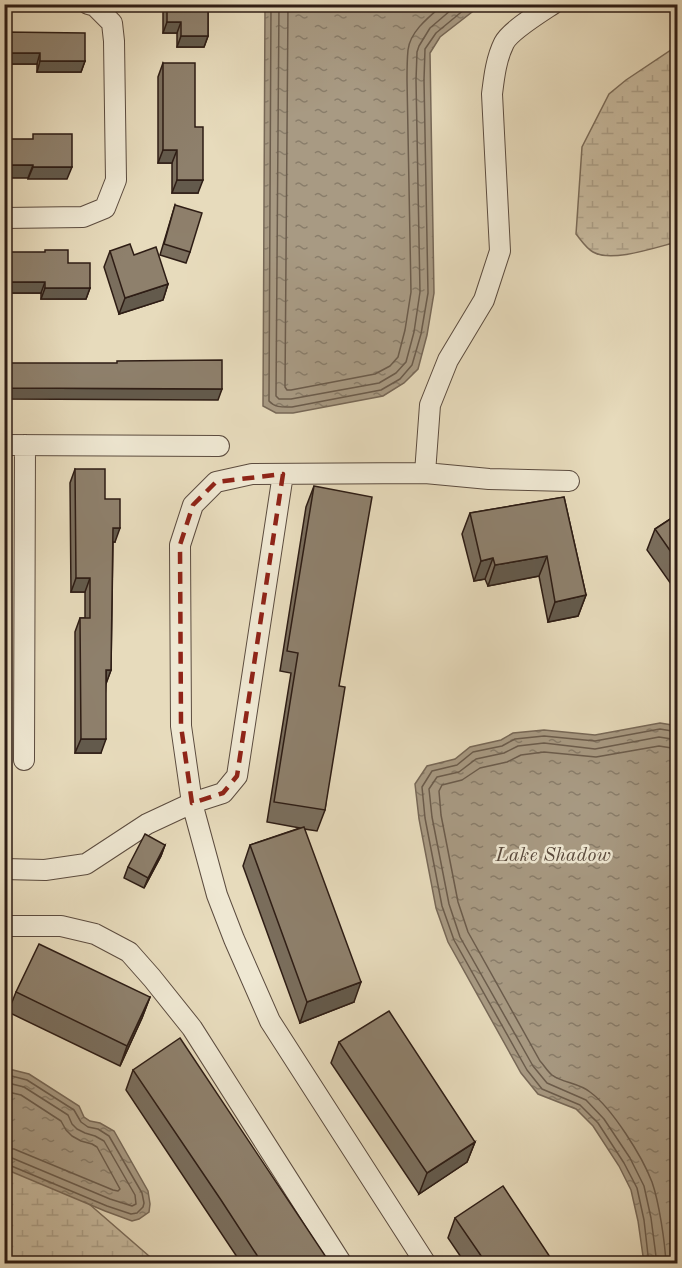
<svg xmlns="http://www.w3.org/2000/svg" width="682" height="1268" font-family="'Old Standard TT',serif">
  <defs>
    <pattern id="wetland-marsh" width="20" height="14" patternUnits="userSpaceOnUse" patternTransform="scale(1.5)"><rect width="20" height="14" fill="#c8bba0"/><path d="M1 5h8M5 5V1M11 12h8M15 12V8" fill="none" stroke="#aca089"/></pattern>
    <pattern id="water-ripples" width="26" height="14" patternUnits="userSpaceOnUse" patternTransform="scale(1.5)"><rect width="26" height="14" fill="#a89a83"/><path d="M2 4q2-2 4 0t4 0M15 11q2-2 4 0t4 0" fill="none" stroke="#897d6a"/></pattern>
  </defs>
  <rect width="100%" height="100%" fill="#e7dbbc"/>
  <filter id="stains"><feTurbulence type="fractalNoise" baseFrequency=".00333" numOctaves="4"/><feColorMatrix values="0 0 0 0 .2 0 0 0 0 .09 0 0 0 0 .02 0 0 0 .5 -.17"/></filter>
  <radialGradient id="worn" r=".72"><stop offset=".6" stop-color="#630" stop-opacity="0"/><stop offset="1" stop-color="#630" stop-opacity=".3"/></radialGradient>
  <path fill="url(#wetland-marsh)" stroke="#7b6c5a" stroke-width="1.5" d="M677,46V242C657,247 611,263 593,252C586,248 581,240 576,234L582,147L609,94L626,80Z
    M4,1130L157,1263H5Z"/>
  <path fill="url(#water-ripples)" stroke="#776857" stroke-width="1.5" d="M265,5H481L440,37L430,53L434,293L427,335L418,369L404,383L383,396L293,413H276L263,406Z
    M660,723L678,726L677,1264L644,1263L638,1221L631,1190L619,1166L593,1126L576,1109L538,1094L521,1073L448,942L436,908L419,819L415,784L427,766L455,759L470,747L501,740L513,733L544,730L595,735Z
    M5,1068L29,1074L79,1106L84,1117L90,1121L100,1123L114,1131L148,1191L150,1204L149,1212L139,1219L132,1221L105,1211L5,1169Z"/>
  <g fill="none" stroke-linecap="round" stroke-linejoin="round">
    <path stroke="#6b5c4c" stroke-width="1.5" d="M271,4L269,401C275,408 283,407 292,407L381,390L400,379L412,365L421,334L428,293L424,80L425,49L436,33L471,4
      M279,4L276,396L279,399H291L379,383L396,373L406,362L414,332L420,292L416,80L417,52L419,46L430,28L458,4
      M288,4L285,387L287,390H291L375,374L390,366L398,357L405,330L411,292L407,80C407,71 407,60 408,50C410,31 430,16 444,4
      M4,1074L27,1080L74,1110L81,1122L88,1127L98,1129L109,1136L142,1193L144,1203L143,1207L137,1213L131,1214L107,1206L9,1165L4,1164
      M4,1082L24,1087L68,1115L72,1124L77,1129L85,1133L95,1136L104,1141L135,1195L136,1204L132,1206L110,1199L12,1158L4,1157
      M4,1091L21,1095L61,1121L66,1130L72,1136L81,1141L92,1144L97,1147L120,1189L118,1191L113,1190L14,1149L4,1148
      M649,1264L644,1220L637,1188L624,1163L598,1123L580,1105L542,1089L527,1070L454,940L442,906L425,818L422,787L432,771L457,765L473,752L502,746L515,739L544,736L595,741L660,729L678,732
      M657,1264L651,1218L644,1186L630,1158L604,1119L586,1100L547,1083L533,1066L460,937L449,904L432,817L429,789L437,777L459,772L476,759L504,753L518,746L544,743L595,749L659,737L678,740
      M666,1264C665,1242 659,1202 652,1182C642,1156 612,1108 590,1092C579,1083 563,1083 552,1075C547,1071 544,1065 540,1061L468,932L458,902L441,815L439,791L442,785L462,780L480,768L507,762L521,755L544,752L596,757L659,746L678,749"/>
    <g stroke="#5c4c3f" stroke-width="22">
      <path id="street" d="M4,218L83,217L105,208L116,180L114,41L112,23L95,6L88,4
        M4,445L219,446
        M425,473L430,405L448,360L484,300L500,251L492,94C494,78 496,59 504,43C510,31 541,12 553,4
        M24,760L25,445
        M4,869L45,870L86,864L147,824L192,803L223,793L237,776L283,474
        M4,926H61L95,934L129,952L152,978L192,1028L342,1264
        M426,1264L270,1021L234,939L217,895L192,803L181,726L180,545L193,505L216,482L252,474L425,473L489,479L569,481"/>
    </g>
    <use href="#street" stroke="#efe8d3" stroke-width="20"/>
  </g>
  <path fill="#7a6e5d" stroke="#2e1d15" stroke-width="1.5" d="M164,4H208V36L204,47H177V33H163V8Z
    M4,32L85,61L81,72H37V64H4Z
    M163,63L195,127L198,193H172V163H158V77Z
    M175,205L190,252L186,263L160,255Z
    M110,251L134,255L168,284L163,300L119,314L104,267Z
    M68,263L90,288L86,299H41V293H4Z
    M75,469L105,499L115,542H113L111,670L106,683L101,753H75V632L80,618H85V592H71L70,483Z
    M314,486L339,686L325,810L317,831L304,829L354,1002L300,1023L243,866L250,845L300,828L267,822L291,673L280,671L306,507Z
    M564,497L586,595L578,616L548,622L539,576L488,586L485,579L474,581L462,534L470,513Z
    M678,514V594L647,550L655,529Z
    M165,845L161,856L144,888L124,878L128,867Z
    M16,992L150,997L142,1018L120,1066L8,1012Z
    M339,1042L475,1142L467,1162L419,1194L331,1063Z
    M133,1070L330,1263H241L126,1090Z
    M455,1218L554,1263H465L448,1238Z"/>
  <path fill="#635a4c" stroke="#2e1d15" stroke-width="1.5" d="M167,22H181L177,33H163Z
    M181,36H208L204,47H177Z
    M4,53H40L37,64H4Z
    M40,61H85L81,72H37Z
    M163,150H177L172,163H158Z
    M4,165H33L28,178H4Z
    M33,167H72L67,179H28Z
    M177,180H203L198,193H172Z
    M4,282H45L41,293H4Z
    M168,284L163,300L119,314L125,298Z
    M45,288H90L86,299H41Z
    M4,388L222,389L218,400L4,399Z
    M113,528H120L115,542H108Z
    M547,556L539,576L488,586L495,565Z
    M493,558L485,579L474,581L481,561Z
    M76,578H90L85,592H71Z
    M586,595L578,616L548,622L555,602Z
    M106,670H111L106,684Z
    M81,739H106L101,753H75Z
    M165,845L161,856L144,888L148,878Z
    M361,982L354,1002L300,1023L307,1002Z
    M150,997L142,1018L120,1066L127,1046Z
    M475,1142L467,1162L419,1194L427,1173Z"/>
  <path fill="#8e806c" stroke="#2e1d15" stroke-width="1.5" d="M167,4H208V36H181V22H167Z
    M4,32L85,33V61H40V53H4Z
    M163,63H195V127H203V180H177V150H163Z
    M33,134H72V167H33V165H4V139H33Z
    M175,205L202,213L190,252L164,244Z
    M130,244L134,255L156,247L168,284L125,298L110,251Z
    M45,250H68V263H90V288H45V282H4V252H45Z
    M222,360V389L4,388V363H117V361Z
    M75,469H105V499H120V528H113L111,670H106V739H81L80,618H90V578H76Z
    M314,486L372,497L339,686L345,687L325,810L274,802L298,653L287,651Z
    M564,497L586,595L555,602L547,556L495,565L493,558L481,561L470,513Z
    M678,514V562L655,529Z
    M304,827L361,982L307,1002L250,845Z
    M145,834L165,845L148,878L128,867Z
    M39,944L150,997L127,1046L16,992Z
    M389,1011L475,1142L427,1173L339,1042Z
    M180,1038L330,1263H262L221,1200L133,1070Z
    M503,1186L554,1263H486L455,1218Z"/>
  <path fill="none" stroke="#8f2418" stroke-width="4.5" stroke-dasharray="12 8" stroke-linejoin="round" d="M283,474L237,776L223,793L192,803L181,726L180,545L193,505L216,482Z"/>
  <g text-anchor="middle" dominant-baseline="central" stroke-width="5" stroke-linejoin="round" paint-order="stroke">
    <g font-size="20" font-style="italic" fill="#59493c" stroke="#efe8d3">
      <text x="553" y="856">Lake Shadow</text>
    </g>
  </g>
  <rect width="682" height="1268" fill="none" stroke="#e7dbbc" stroke-width="24"/>
  <rect x="6" y="6" width="670" height="1256" fill="none" stroke="#2e1d15" stroke-width="3"/>
  <rect x="12" y="12" width="658" height="1244" fill="none" stroke="#2e1d15" stroke-width="1.5"/>
  <rect width="100%" height="100%" filter="url(#stains)"/>
  <rect width="100%" height="100%" fill="url(#worn)"/>
</svg>
